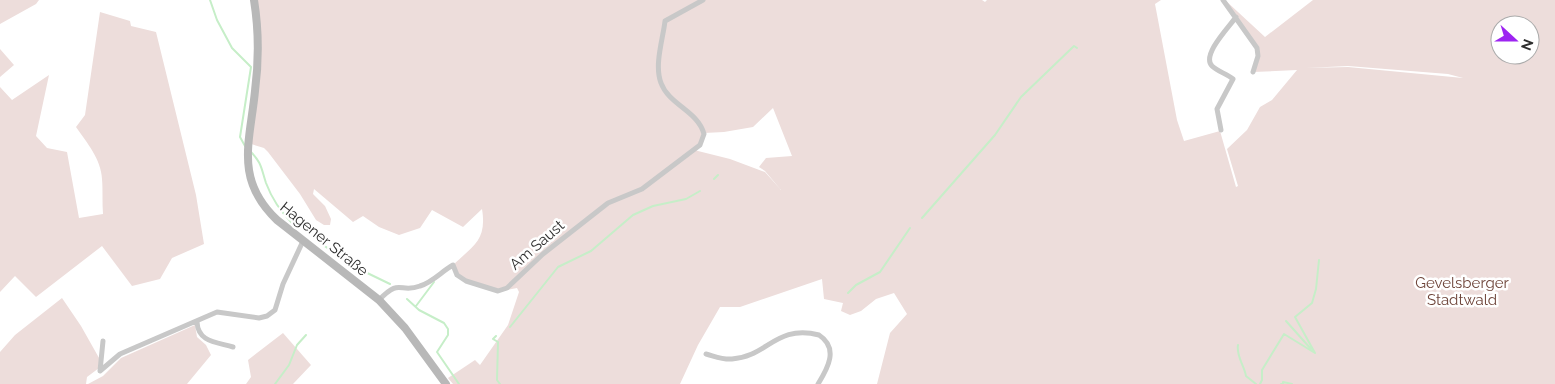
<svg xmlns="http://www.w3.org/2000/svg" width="1555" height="384" font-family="Raleway,sans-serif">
  <rect width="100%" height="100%" fill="#fff"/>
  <path fill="#eddddb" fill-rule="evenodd" d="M0,0H39L36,4L0,24Z
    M255,0H982L985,2L987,0H1161L1155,4L1177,120L1184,141L1220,131L1236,187L1238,186L1227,149L1247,130L1260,107L1272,100L1297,70L1253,72L1258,47L1225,0L1265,37L1313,0H1555V384H877L890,333L907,314L894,293L876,299L861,311L850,315L841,311L843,303L824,299L822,279L740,307H720L698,345L680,384H453L448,378L475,360L480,365L508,325L519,292L517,288L502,291L460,278L453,265C474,245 487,240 482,209L463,227L432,210L420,228L399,235L379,227L363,216L353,222L314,189L313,194L325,206L331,219L330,225H324L316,220L300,194L268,152L264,148L248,143L255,95ZM1500,25H1530V55H1500ZM1348,66L1448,74L1463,78L1348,67L1306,68ZM773,108L792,156L766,158L759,167L765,171L781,190L765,172L730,159L694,150L642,189L608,202L641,188L700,144L704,133L724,132L753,127Z
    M100,12L130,21L131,26L156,32L196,195L204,244L172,258L160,279L132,286L102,246L36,297L15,276L0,292V87L12,100L49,75L36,136L47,148L67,152L79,218L103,214C102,202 103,190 102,179C101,159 87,143 76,127L85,115Z
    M0,49L14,65L0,77Z
    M62,298L81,326L103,365L87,377L86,384H0V352L15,335Z
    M195,325L197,337L206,345L211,355L187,384H88L103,376L121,358Z
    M283,333L311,365L293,384H246L251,377L248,360Z"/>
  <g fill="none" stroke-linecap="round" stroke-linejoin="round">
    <path stroke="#c6eec8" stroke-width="2" d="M210,0L217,20L232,48L251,67L240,137L245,146
      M250,151C262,163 261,168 266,183C272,199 281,212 292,223
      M714,179L718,175
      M922,218L995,135L1021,97L1074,46L1077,48
      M317,241L359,269L390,284
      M848,293L856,285L880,272L910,228
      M407,299L419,310L444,323L448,329V335L437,352L459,384
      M416,306L434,282
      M1286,321L1311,349
      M510,327L558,267L591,251L633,215L653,206L686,199L700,191
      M496,336L493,339L498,342L497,380L500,384
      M1238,345C1236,356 1244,365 1246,376L1256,384
      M275,384L289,365L297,345L306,335
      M1260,384L1262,380V370L1284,334L1315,353L1295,317L1312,303L1316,289L1319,260
      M1281,384H1282
      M1283,384V382L1292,384"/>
    <path stroke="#c8c8c8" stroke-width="5" d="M1223,0L1257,48L1258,56L1253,72
      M1221,130L1217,109L1233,79C1227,74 1217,71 1212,66C1201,55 1230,26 1236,17
      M379,300C401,277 399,294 420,286C433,282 442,271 453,265L457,275L466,281L498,291L507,288L543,254L608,203L642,189L700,145L704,134C698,111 669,105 661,83C654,65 663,39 665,21L703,0
      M197,322C198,342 216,342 233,347
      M103,341L100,371L120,354L217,312L259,318L267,316L275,310L283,284L303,241
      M706,354C714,356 723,360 732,359C767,357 776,324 819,335C839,348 828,368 818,384"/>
    <path stroke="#b8b8b8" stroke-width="8" d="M254,0C259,31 259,60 255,91C250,142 234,179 277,220L379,300L405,328L446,384"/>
  </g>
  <g text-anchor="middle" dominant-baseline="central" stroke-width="5" stroke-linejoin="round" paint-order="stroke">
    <g font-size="15" fill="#2e2e2e" stroke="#fff">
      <text transform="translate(324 239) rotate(39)">Hagener Straße</text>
      <text transform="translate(537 245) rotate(-41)">Am Saust</text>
    </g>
    <g font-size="15" fill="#6d4338" stroke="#fff">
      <text x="1462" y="283">Gevelsberger<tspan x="1462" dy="17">Stadtwald</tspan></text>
    </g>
  </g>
  <g transform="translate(1515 40) rotate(111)"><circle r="24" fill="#ffffff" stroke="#ababab"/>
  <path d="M0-4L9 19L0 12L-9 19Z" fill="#9d24f1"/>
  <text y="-8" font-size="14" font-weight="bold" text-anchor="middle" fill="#2e2e2e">N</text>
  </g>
</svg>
